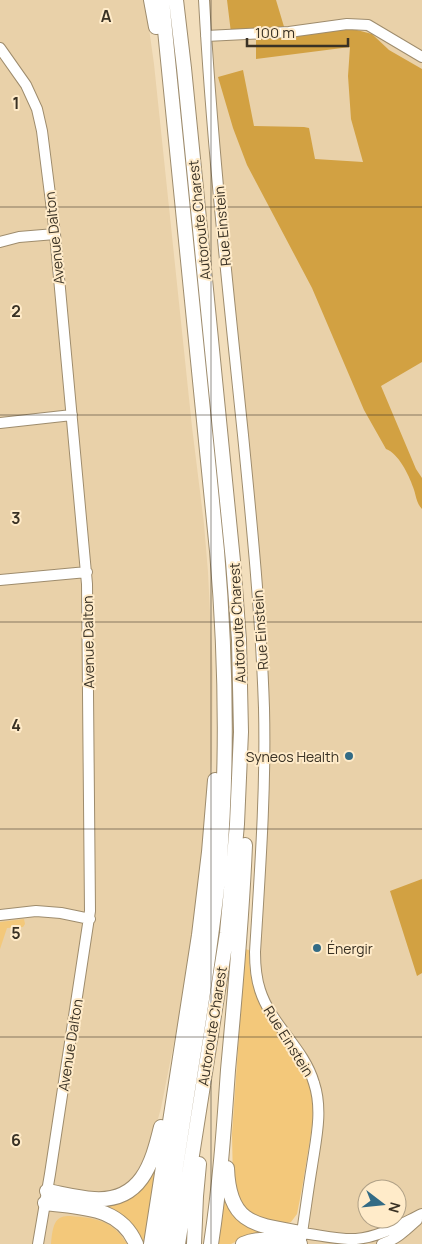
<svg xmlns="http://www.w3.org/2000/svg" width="422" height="1244" font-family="Manrope,sans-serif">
  <rect width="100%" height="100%" fill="#f2debc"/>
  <path fill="#e9d1a9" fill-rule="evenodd" d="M0,0H145L154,64L192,427L204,524L208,572L213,672L212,760L209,794L195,916L177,1027L161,1108L147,1158L111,1220L132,1244H0Z
    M205,0H422V1244H305L322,1135L323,1118L322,1101L268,1001L263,988L259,955L266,689ZM367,1189H397V1219H367Z"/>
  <path fill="#f3c87a" d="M24,919L25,924L23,927L7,928L0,949V922Z
    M245,949L249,950C248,994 267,1015 290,1049C297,1060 305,1070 309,1082C317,1107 311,1133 307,1158C304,1176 301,1195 297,1214L291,1222L284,1224L254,1217L240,1204L233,1184L232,1134Z
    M155,1164H158L145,1244H141L92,1203L103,1204Z
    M223,1197H227L264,1230L263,1234L241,1239L231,1244H216Z
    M70,1216C95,1218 113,1220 127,1244H51C52,1236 52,1220 62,1217C64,1216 67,1216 70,1216Z"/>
  <path fill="#d2a142" d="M227,0H276L285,30L231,33Z
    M349,28L372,34L389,50L422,69V362L381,386L416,469L422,478V509C416,503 416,494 413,487C409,475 398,453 386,449L364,410L312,288L247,165L233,128L218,77L243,70L254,126L304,127L309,128L315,159L363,162L351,119L348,76L350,47L256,59V39Z
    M422,879V973L417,976L390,891Z"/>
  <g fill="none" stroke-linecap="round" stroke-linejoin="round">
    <g stroke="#9e8c6d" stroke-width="12">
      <path id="minor" d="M204,0C212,145 228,290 243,435C252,526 261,617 264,708C266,790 260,871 255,952C255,965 256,978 260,990C271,1025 304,1048 314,1083C323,1110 316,1139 312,1166C308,1190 305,1214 301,1239
        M206,36L289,32L347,24L368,25L422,57
        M0,48L26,85L37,109L42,131L55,234L87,584L90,911L50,1174L38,1244
        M0,242L19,237L55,234
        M0,423L72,415
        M0,580L87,572
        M0,915L36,911L61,913L90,919
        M302,1233C320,1235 338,1240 356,1239C380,1237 401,1224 422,1214
        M382,1244C397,1239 406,1230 417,1220"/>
    </g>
    <g stroke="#9e8c6d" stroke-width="16">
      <path id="highway" d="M151,0L156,27
        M162,0L217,551C226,657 228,763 219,869C213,932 203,994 193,1057C183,1119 174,1182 164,1244
        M176,0L184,68L233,561L239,640L241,732L237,824L227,933L178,1244
        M227,1168C229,1224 254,1225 302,1233
        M47,1191C63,1194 78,1198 94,1199C141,1202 152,1164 161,1127
        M45,1203C81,1208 120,1206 136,1244
        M151,1244L199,935L209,852L215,780
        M194,1244L196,1196L199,1164
        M211,1244C220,1186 224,1128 228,1070C235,995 242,920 245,845
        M243,1244C262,1236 280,1241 300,1244"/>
    </g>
    <use href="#minor" stroke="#fff" stroke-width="10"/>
    <use href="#highway" stroke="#fff" stroke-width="14"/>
  </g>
  <path fill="none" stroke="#393124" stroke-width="1" stroke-opacity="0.55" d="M211,0V1244M0,207H422M0,415H422M0,622H422M0,829H422M0,1037H422"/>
  <g fill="#336b85" stroke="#ffebc9" stroke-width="2">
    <circle cx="349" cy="756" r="5"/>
    <circle cx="317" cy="948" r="5"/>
  </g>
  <g text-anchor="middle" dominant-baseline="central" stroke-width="4" stroke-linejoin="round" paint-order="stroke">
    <g font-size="14" fill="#393124" stroke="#ffebc9">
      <text transform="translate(199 220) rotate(-96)">Autoroute Charest</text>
      <text transform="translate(222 226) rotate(-95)">Rue Einstein</text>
      <text transform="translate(54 238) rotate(-96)">Avenue Dalton</text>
      <text transform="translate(237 623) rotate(-93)">Autoroute Charest</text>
      <text transform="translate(260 630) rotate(-94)">Rue Einstein</text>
      <text transform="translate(88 642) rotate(-91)">Avenue Dalton</text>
      <text transform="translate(212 1026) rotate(-81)">Autoroute Charest</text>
      <text transform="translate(289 1041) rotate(58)">Rue Einstein</text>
      <text transform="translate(70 1045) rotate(-81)">Avenue Dalton</text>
    </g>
    <g font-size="14" fill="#393124" stroke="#ffebc9" text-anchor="end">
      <text x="339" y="756">Syneos Health</text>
      <text x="327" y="948" text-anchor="start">Énergir</text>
    </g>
  </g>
  <g font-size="16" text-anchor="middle" font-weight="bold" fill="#393124" stroke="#ffebc9" stroke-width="4" stroke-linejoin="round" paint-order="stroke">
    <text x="106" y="22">A</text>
    <text x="16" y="109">1</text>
    <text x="16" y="317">2</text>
    <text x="16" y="524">3</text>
    <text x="16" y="731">4</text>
    <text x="16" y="939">5</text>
    <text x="16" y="1146">6</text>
  </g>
  <g transform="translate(382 1204) rotate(106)"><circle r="24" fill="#ffebc9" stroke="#b0a187"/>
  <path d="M0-4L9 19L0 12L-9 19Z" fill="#336b85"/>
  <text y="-8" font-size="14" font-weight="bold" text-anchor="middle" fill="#393124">N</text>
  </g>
  <path d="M247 38v8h101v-8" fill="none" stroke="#393124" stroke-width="2.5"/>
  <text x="255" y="38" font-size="15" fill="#393124" stroke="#ffebc9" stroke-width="4" paint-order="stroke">100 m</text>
</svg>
